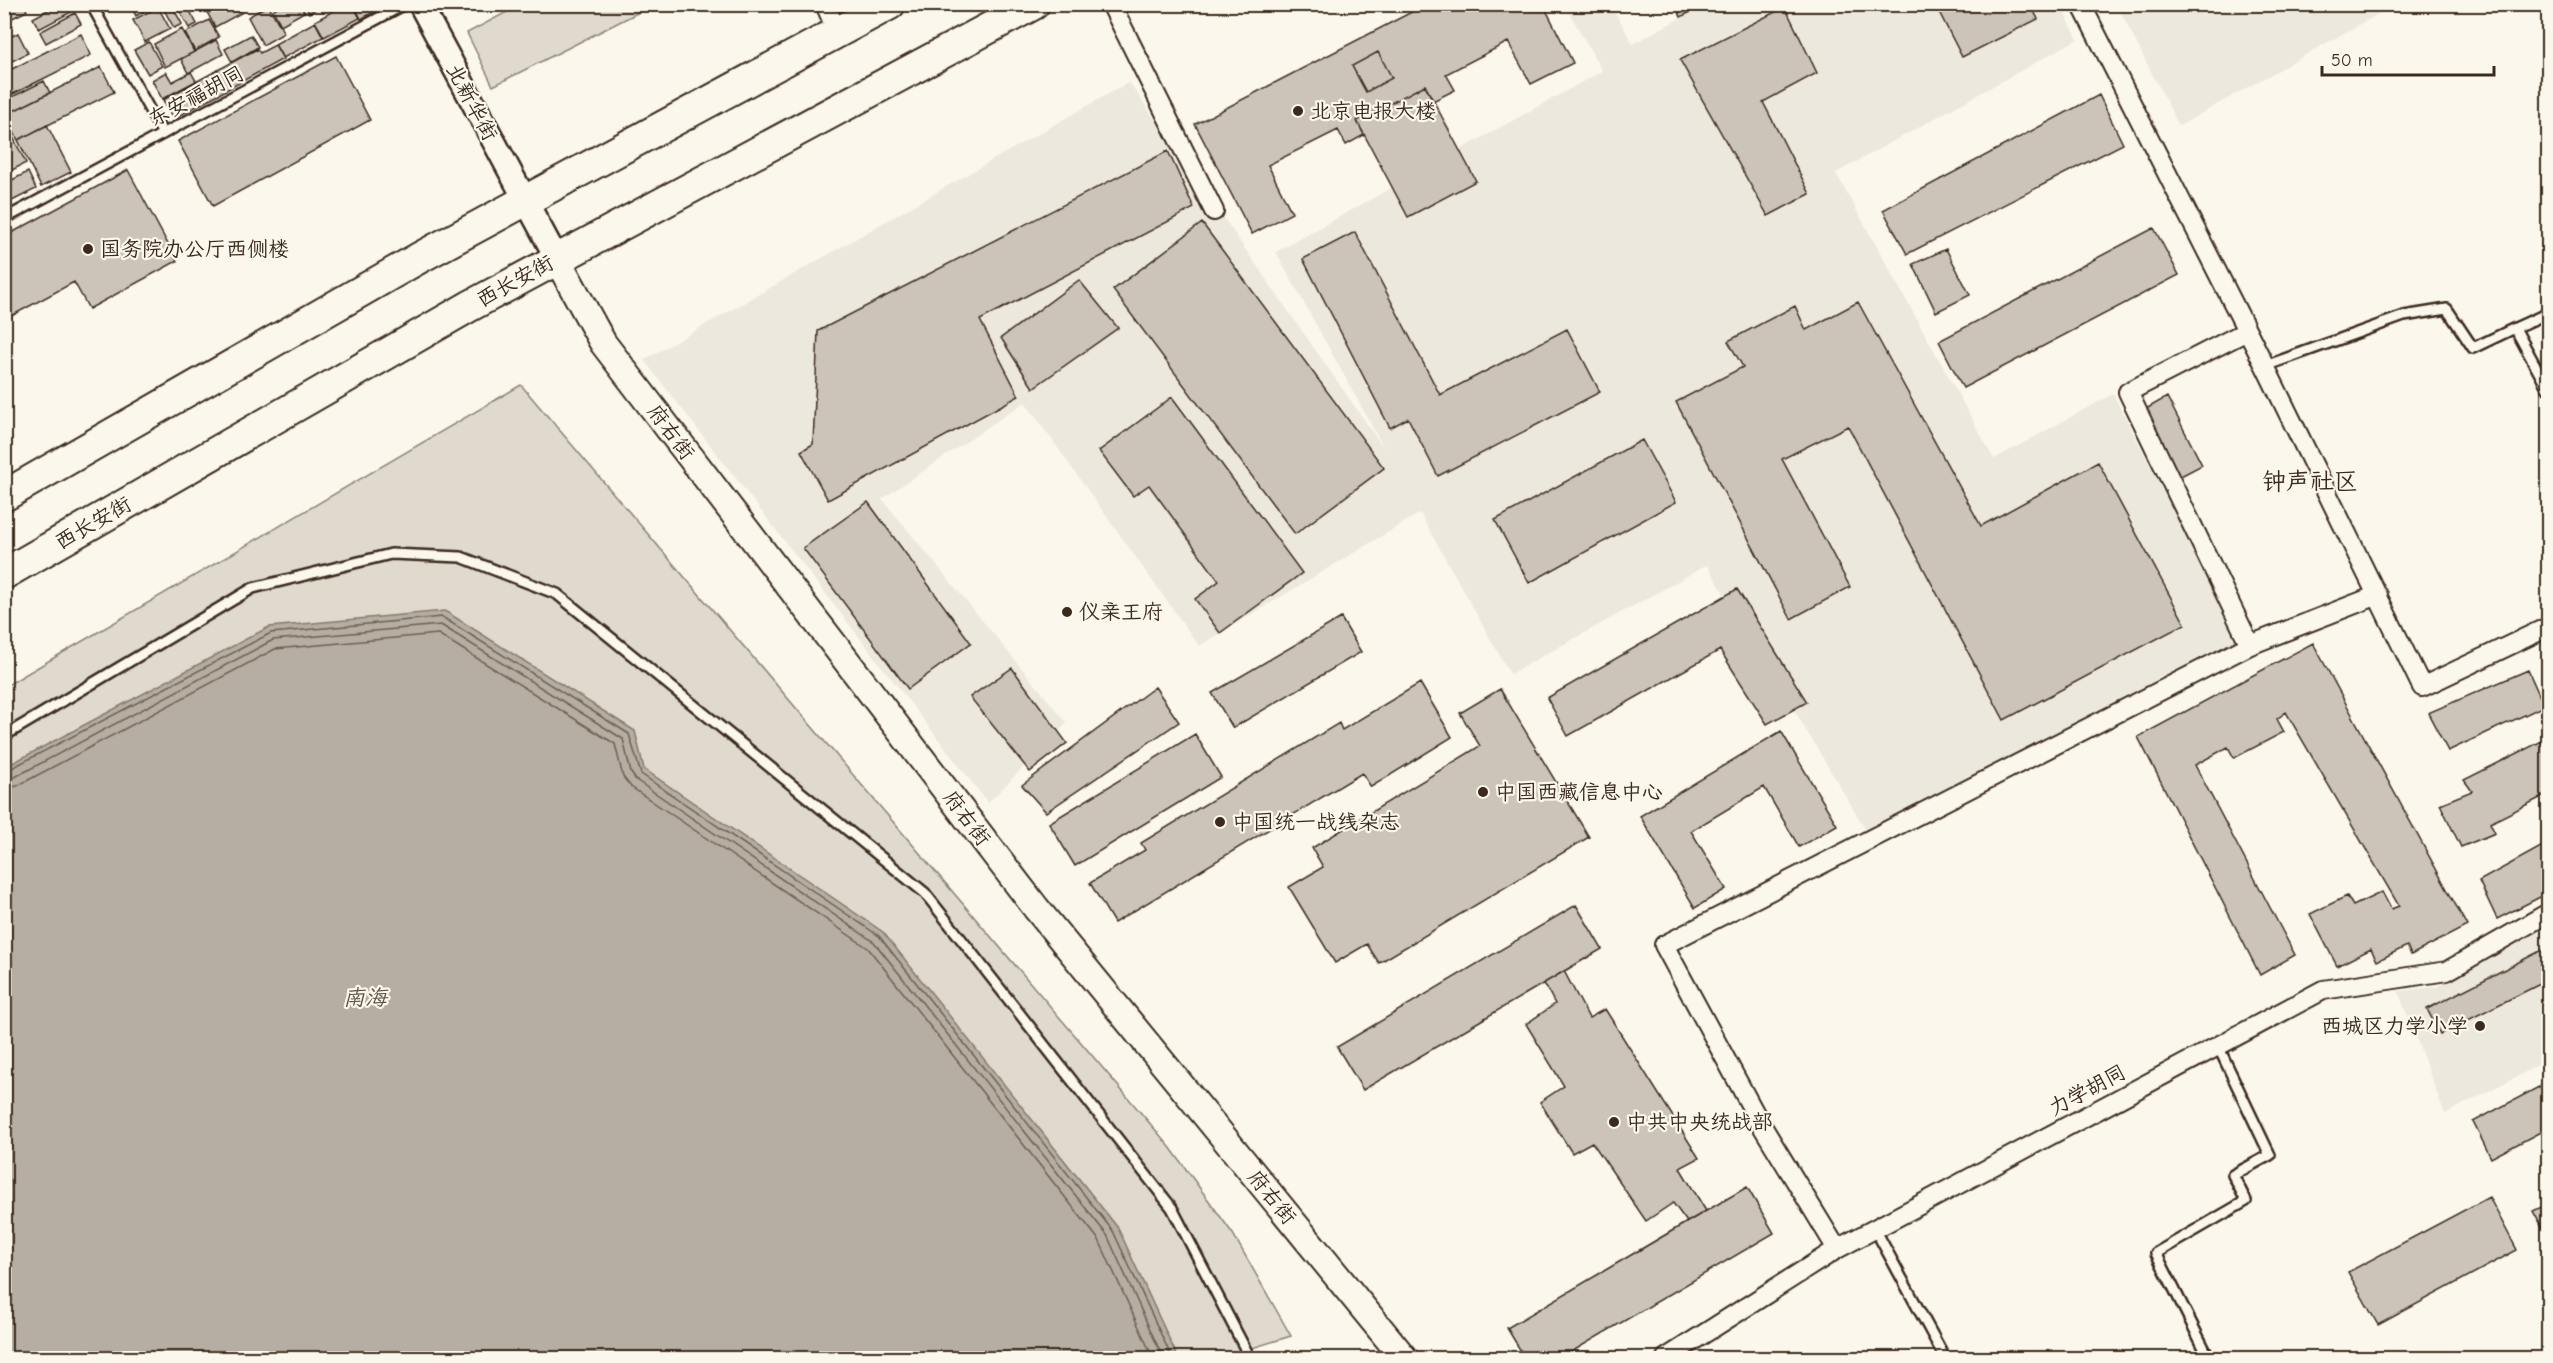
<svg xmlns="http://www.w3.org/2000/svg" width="2553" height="1363" font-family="'Comic Neue','LXGW WenKai TC',sans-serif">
  <rect width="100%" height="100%" fill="#fbf7ec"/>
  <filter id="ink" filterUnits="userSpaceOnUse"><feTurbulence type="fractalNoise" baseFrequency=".0167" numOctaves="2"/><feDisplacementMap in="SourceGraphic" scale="12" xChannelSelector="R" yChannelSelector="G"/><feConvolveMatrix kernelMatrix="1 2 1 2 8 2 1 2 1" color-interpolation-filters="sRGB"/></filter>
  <g filter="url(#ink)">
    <path fill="#ede8dd" d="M1565,5H1611L1633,44L1704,5H2060L2078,39L1836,173L1994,459L2113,394L2244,644L1866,830L1707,565L1510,674L1420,513L1199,646L1025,402L882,499L1067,723L988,803L644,360L1129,82L1385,450L1276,252L1602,71Z
      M2117,5H2394L2179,126Z
      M2548,926V1060L2445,1114L2398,991L2436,987Z"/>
    <path fill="#dfd9ce" stroke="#8d8276" stroke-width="1.5" d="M520,5V4L653,5L493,86L467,33Z
      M521,385L1170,1147L1233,1234L1291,1336L1239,1352L1241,1358H5L4,687Z"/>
    <path fill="#b6aea2" stroke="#85796d" stroke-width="1.5" d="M445,611L635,731L644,769L883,932L1118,1228L1178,1358H5V767L269,627Z"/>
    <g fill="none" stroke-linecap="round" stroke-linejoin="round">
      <path stroke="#6c5f53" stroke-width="1.5" d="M4,772L271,633L442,617L629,734L641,774L879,936L1113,1231L1172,1358
        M4,780L13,778L273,640L441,625L623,739L631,773L636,780L874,942L1107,1235L1163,1358
        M4,789L17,786L275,649L438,634L615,744L623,777L631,787L868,948L1099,1240L1153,1358"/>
    </g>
    <path fill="#ccc4b9" stroke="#3b2a1e" stroke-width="1.5" d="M4,4H23L27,11L4,22Z
      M59,4H70L73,11L39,29L33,18Z
      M130,4H156L136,16Z
      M165,4H171L182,24L174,28L162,6Z
      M176,4H186L197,24L189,28Z
      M222,4H237L241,13L215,27L207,12Z
      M282,4H300L304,12L281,25L273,10Z
      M304,4H324L309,13Z
      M346,4H352L360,18L324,37L315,21Z
      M354,4H388L361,19Z
      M1427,4H1543L1573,63L1531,84L1508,42L1446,74L1455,90L1433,101L1425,85L1357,121L1364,135L1346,145L1338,130L1268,165L1292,213L1252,234L1195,124Z
      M1675,4H1706L1681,17Z
      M1935,4H2030L2038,19L1962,57Z
      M268,5L284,33L263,45L248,17Z
      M158,7L170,29L145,42L133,20Z
      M1785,7L1817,73L1763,102L1810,194L1768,216L1680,60Z
      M75,13L81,24L46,43L40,32Z
      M209,20L219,37L195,51L185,33Z
      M315,22L323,37L283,58L275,44Z
      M182,29L194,52L165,67L154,44Z
      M18,33L28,53L4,65V40Z
      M81,34L91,55L13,94L4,78V73Z
      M251,35L258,47L232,62L225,49Z
      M216,40L223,54L188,73L181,59Z
      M149,42L162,66L148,74L134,50Z
      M275,45L283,59L197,106L186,87L257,49L260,53Z
      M1378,52L1392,78L1366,92L1352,66Z
      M336,56L370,120L213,206L178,141Z
      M101,67L114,92L18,140L5,115Z
      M166,72L172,82L191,72L196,81L162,99L152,80Z
      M44,81L50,93L5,115L4,101Z
      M1425,85L1476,181L1408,217L1357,121Z
      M186,87L197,106L173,119L163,100Z
      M2099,95L2123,144L1907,254L1883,210Z
      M47,125L71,172L41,187L18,140Z
      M11,133L26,163L4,174V136Z
      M1168,151L1194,208L980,320L1019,396L828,500L801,451L813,444L818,331Z
      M128,170L177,261L89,309L74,282L4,320V237Z
      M28,172L36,189L4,205V184Z
      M1202,223L1384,468L1295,534L1113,290Z
      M2154,228L2179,275L1963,388L1939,341Z
      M1355,232L1440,395L1567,329L1600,392L1438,476L1408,418L1390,428L1303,259Z
      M1946,249L1970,295L1936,312L1913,264Z
      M1079,280L1118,328L1033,388L1001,338Z
      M1858,302L1981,526L2098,462L2185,624L2004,720L1848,426L1782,459L1850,587L1791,619L1676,402L1743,367L1728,341L1795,306L1806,330Z
      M1172,397L1302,573L1220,633L1195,599L1219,581L1149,485L1133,496L1099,451Z
      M2167,397L2202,465L2179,477L2144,410Z
      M1642,440L1676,502L1529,583L1495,520Z
      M868,502L971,643L908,689L803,548Z
      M1737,589L1807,702L1767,724L1720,650L1568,736L1547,698Z
      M1341,618L1361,652L1233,728L1212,693Z
      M2313,643L2467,926L2411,955L2407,946L2377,961L2371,949L2337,966L2310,914L2347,896L2353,906L2382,892L2391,909L2399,906L2286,712L2277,719L2284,732L2234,758L2228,747L2195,765L2295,955L2260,975L2138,737Z
      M1012,668L1067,743L1030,772L970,697Z
      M2528,670L2544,706L2448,751L2428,713Z
      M1420,683L1452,737L1371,787L1362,773L1114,923L1090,883L1145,850L1141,843L1339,723L1342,730Z
      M1155,687L1179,722L1046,812L1022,785Z
      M1500,689L1589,837L1379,963L1367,944L1335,963L1289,887L1323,867L1312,848L1480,746L1460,713Z
      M1781,731L1837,825L1799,847L1764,787L1691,831L1726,889L1695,908L1640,816Z
      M1195,734L1221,777L1075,866L1049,823Z
      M2542,741L2548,757V794L2490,823L2495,833L2461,847L2440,804L2472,791L2464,780Z
      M2548,843V893L2497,919L2479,881Z
      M1576,905L1602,949L1564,971L1589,1018L1605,1009L1699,1158L1680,1168L1706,1211L1747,1187L1774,1233L1561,1358H1525L1507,1328L1687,1222L1673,1203L1646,1221L1592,1142L1572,1153L1540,1102L1564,1086L1526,1024L1555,1004L1544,983L1363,1090L1337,1047Z
      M1576,905L1602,949L1363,1090L1337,1047Z
      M2548,947V980L2440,1034L2427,1009Z
      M1564,971L1589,1018L1605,1009L1699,1158L1680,1168L1706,1211L1687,1222L1673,1203L1646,1221L1592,1142L1572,1153L1540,1102L1564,1086L1526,1024L1555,1004L1544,983Z
      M2548,1082V1128L2491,1158L2473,1122Z
      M1747,1187L1774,1233L1561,1358H1525L1507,1328Z
      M2489,1197L2517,1250L2378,1325L2348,1272Z
      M2548,1204V1238L2533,1211Z"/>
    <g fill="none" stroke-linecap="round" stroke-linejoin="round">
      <g stroke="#3b2a1e" stroke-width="14">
        <path id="service" d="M91,4L163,134
          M4,219L405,4
          M2515,328L2548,313
          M2265,366L2404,316L2447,309L2473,348L2515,328L2548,389
          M4,736L253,588L391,554L461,557L557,594L925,893L1172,1208L1250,1358
          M1875,1229L1945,1358
          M2209,1358L2156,1253L2246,1201L2233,1175L2270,1155L2218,1046"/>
      </g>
      <g stroke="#3b2a1e" stroke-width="22">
        <path id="minor" d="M825,4L837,32
          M1111,4L1214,211
          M2081,4L2265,366L2422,687L2548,627
          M2247,331L2128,392L2250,645
          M1837,1249L1759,1121L1664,945L2250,645L2378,595
          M1666,1358L1837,1249L2323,990L2447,971L2548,913"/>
      </g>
      <g stroke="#3b2a1e" stroke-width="27">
        <path id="tertiary" d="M420,4L557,259"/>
      </g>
      <g stroke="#3b2a1e" stroke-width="30">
        <path id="secondary" d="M557,259L603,343L1036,908L1404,1358"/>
      </g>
      <g stroke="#3b2a1e" stroke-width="34">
        <path id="trunk" d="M4,496L419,258L890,4
          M4,574L470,306L1034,4"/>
      </g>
      <use href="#service" stroke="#fbf7ec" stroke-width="9"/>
      <use href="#minor" stroke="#fbf7ec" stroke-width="18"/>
      <use href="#tertiary" stroke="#fbf7ec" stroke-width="22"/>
      <use href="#secondary" stroke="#fbf7ec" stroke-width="26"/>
      <use href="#trunk" stroke="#fbf7ec" stroke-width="30"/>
    </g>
  </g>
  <g fill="#3b2a1e" stroke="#fbf7ec" stroke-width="2">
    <circle cx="1298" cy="111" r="6"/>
    <circle cx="88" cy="249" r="6"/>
    <circle cx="1067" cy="612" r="6"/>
    <circle cx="1483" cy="792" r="6"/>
    <circle cx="1220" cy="822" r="6"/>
    <circle cx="2480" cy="1026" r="6"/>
    <circle cx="1614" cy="1122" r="6"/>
  </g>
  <g text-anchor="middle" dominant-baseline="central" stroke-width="4.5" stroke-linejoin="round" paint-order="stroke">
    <g font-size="21" fill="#3b2a1e" stroke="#fbf7ec">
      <text transform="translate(196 96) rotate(-28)">东安福胡同</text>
      <text transform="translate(472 102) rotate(62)">北新华街</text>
      <text transform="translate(515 281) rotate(-29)">西长安街</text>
      <text transform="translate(671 432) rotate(53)">府右街</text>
      <text transform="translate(93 523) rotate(-30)">西长安街</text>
      <text transform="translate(967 818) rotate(53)">府右街</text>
      <text transform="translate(2087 1090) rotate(-28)">力学胡同</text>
      <text transform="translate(1272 1197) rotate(51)">府右街</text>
    </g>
    <g font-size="21" fill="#3b2a1e" stroke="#fbf7ec" text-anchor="start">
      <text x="1310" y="111">北京电报大楼</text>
      <text x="100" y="249">国务院办公厅西侧楼</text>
      <text x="1079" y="612">仪亲王府</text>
      <text x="1495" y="792">中国西藏信息中心</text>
      <text x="1232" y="822">中国统一战线杂志</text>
      <text x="2468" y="1026" text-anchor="end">西城区力学小学</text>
      <text x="1626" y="1122">中共中央统战部</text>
    </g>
    <g font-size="22" font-style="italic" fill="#605246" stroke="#fbf7ec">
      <text x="365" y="998">南海</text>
    </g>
    <g font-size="24" fill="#3b2a1e" stroke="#fbf7ec">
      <text x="2310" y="481">钟声社区</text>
    </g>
  </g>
  <rect width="2553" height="1363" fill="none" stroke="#fbf7ec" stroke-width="24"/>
  <rect x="12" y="12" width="2529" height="1339" fill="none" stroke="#3b2a1e" stroke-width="2" filter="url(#ink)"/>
  <path d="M2322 66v9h172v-9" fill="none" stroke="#3b2a1e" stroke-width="3"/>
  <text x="2331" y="66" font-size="18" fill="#3b2a1e" stroke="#fbf7ec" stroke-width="4.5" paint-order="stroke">50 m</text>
</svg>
